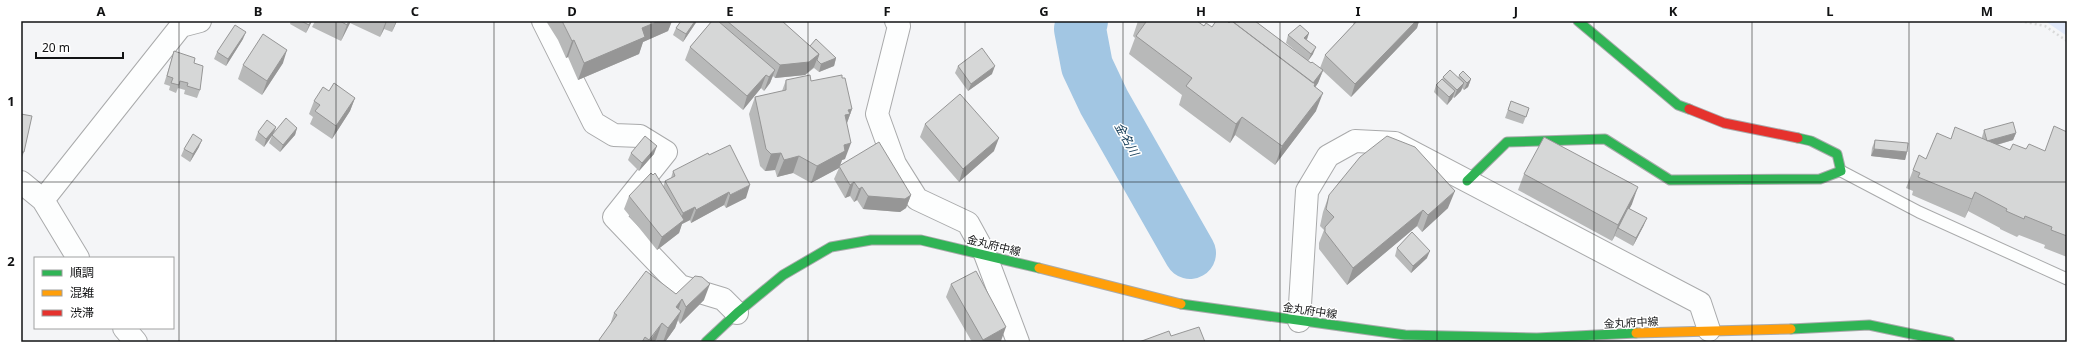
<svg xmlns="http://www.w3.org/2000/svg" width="2088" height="363" font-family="'Noto Sans','Noto Sans JP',sans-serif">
  <rect width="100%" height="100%" fill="#f4f5f7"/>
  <path fill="#e0e8f9" d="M2045,21H2067V36Z"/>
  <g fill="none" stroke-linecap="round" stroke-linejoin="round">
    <path stroke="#a2c6e3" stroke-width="52" d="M1082,21L1080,29L1087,66L1104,102L1190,253"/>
    <g stroke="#a9aaab" stroke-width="13">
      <path id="lane" d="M1841,171L1919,212L2067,279"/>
    </g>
    <g stroke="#a9aaab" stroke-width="24">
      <path id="street" d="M543,21L594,123L614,135L640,136L666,152L614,217L680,286L723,299L737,313
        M896,21L899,26L877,114L895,164L917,199L968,223L985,254L1018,342
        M21,182L43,200L78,258
        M43,200L181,26L200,21
        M1299,321L1307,191L1328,156L1355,141L1395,143L1700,303L1709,330
        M124,328L136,342"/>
    </g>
    <g stroke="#a9aaab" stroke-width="11">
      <path id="fast" d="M1578,21L1678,105L1689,109
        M1467,181L1507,142L1605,139L1670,180L1820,179L1841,171L1837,154L1811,141L1798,138
        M1181,304L1405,335L1537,338L1636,333
        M1791,329L1869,325L1950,342
        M706,342L737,313L783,275L831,247L871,240H921L1039,268"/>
    </g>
    <g stroke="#a9aaab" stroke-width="11">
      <path id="slow" d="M1039,268L1181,304
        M1636,333L1791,329"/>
    </g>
    <g stroke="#a9aaab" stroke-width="11">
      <path id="jam" d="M1689,109L1724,123L1798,138"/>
    </g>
    <path stroke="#d9dada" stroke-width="2.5" stroke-dasharray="2 3" stroke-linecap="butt" d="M2020,21L2045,26L2067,41"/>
    <use href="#lane" stroke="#fdfefe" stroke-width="11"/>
    <use href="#street" stroke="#fdfefe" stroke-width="22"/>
    <use href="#fast" stroke="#30b455" stroke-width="9"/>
    <use href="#slow" stroke="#ff9f0a" stroke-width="9"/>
    <use href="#jam" stroke="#e5322d" stroke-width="9"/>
  </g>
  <path fill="#b8b9b9" d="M291,21H312L306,33L290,24Z
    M315,21H397L392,32L384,29L380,37L350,23L341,41L312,27Z
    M546,21H672L668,31L643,42L639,54L578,80L568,57L566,58L558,40Z
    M681,21H697L683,42L673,35L676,28Z
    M712,21H782L810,46L836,58L834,66L819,72L814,68L805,75L775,78L773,76L770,83L764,91L761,88L743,110L685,60L690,47Z
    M1138,21H1197L1204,26L1212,27L1216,21H1255L1311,63L1320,68L1325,55L1353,25L1354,21H1419L1417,28L1351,97L1323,71L1318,83L1315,87L1316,111L1275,165L1235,135L1230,143L1179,105L1182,95L1129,54L1135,38L1133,36Z
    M1309,33L1307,40L1313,54L1308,61L1286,43L1288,35Z
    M243,39L226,66L214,59L217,52Z
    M174,51L194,63L200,90L197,98L184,94L185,90L178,88L176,93L169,90L170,86L164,84Z
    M283,63L262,95L238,79L243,65Z
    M958,66L992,74L968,91L955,73Z
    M1459,75L1471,79L1468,87L1464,90L1462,88L1461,91L1454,98L1453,97L1452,99L1447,105L1434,92L1436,85L1442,79L1443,77L1458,78Z
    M786,80L811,81L852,109L847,123L845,159L842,160L840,166L911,195L906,208L900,212L863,209L857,200L854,202L850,196L845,198L834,179L839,168L811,183L793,173L777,177L775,170L765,171L760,166L749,114L755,97L782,91Z
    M329,91L355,98L350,111L332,139L310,124L313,117L309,114L314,101Z
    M1511,101L1529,108L1523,124L1505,118Z
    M21,114L24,152L21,160Z
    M925,124L994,151L959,182L920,137Z
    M276,127L274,134L297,128L295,135L280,152L269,143L272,136L264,147L255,140L258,132Z
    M1984,130L2016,133L2013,140L1997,145L2010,150L2026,149L2045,151L2067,132V257L2044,248L2045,245L2019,235L2017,237L2000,229V228L1968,211L1965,218L1912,195L1913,191L1906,188L1913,170L1951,139L1982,138V137Z
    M1875,140L1907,152L1905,160L1871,156L1872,148Z
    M199,147L190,162L181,156L184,149Z
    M631,153L654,154L639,171L628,160Z
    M673,171L746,198L726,208L724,205L691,223L690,220L682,224L679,233L657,250L624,209L629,196L663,187L665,181L671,178Z
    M1524,174L1632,204L1629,209L1644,225L1633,246L1615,236L1612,241L1518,190Z
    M1329,195L1448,208L1422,232L1417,226L1347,285L1319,249V243L1324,230L1320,226L1323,212Z
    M1397,248L1427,258L1411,273L1395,256Z
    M951,284L1001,341L999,342H972L946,297Z
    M676,294L704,300L680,324L678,320L675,328L665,342H658L656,340L654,342H598L599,340L610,325L614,313Z"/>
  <path fill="#969696" d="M311,21H312L306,33L309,25Z
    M349,21H351L341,41L347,25Z
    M386,21H387L384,29L380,37Z
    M396,21H397L392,32Z
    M659,21H672L668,31L643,42L639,54L578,80L584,63L642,28Z
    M695,21H697L683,42L686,34Z
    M1416,21H1419L1417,28L1351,97L1355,84Z
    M246,32L243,39L226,66L228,59Z
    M1309,33L1306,41L1304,38Z
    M574,40L568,57L566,58L572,41Z
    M1316,47L1313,54L1308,61L1311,54Z
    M287,50L283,63L262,95L267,81Z
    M819,54L814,67L805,75L775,78L780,65Z
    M836,58L834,66L819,72L821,64Z
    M995,66L992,74L968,91L971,84Z
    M775,70L770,83L764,91L769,77Z
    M1323,70L1318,83L1314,89L1310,87Z
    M766,75L761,88L743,110L747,96Z
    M1471,79L1468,87L1464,90L1467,83Z
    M1464,83L1461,91L1454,98L1457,90Z
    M1455,91L1452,99L1447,105L1449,97Z
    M1323,93L1316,111L1275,165L1282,146Z
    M355,98L350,111L332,139L336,126Z
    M852,109L844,131L845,115L848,110Z
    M1242,117L1235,135L1230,143L1236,124Z
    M276,127L273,134L264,147L266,139Z
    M297,128L295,135L280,152L283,145Z
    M2016,133L2013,140L1985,148L1987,141Z
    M999,138L994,151L959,182L963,169Z
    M202,140L199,147L190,162L193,154Z
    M851,143L845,159L842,160L839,168L811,183L817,166L844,145Z
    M657,146L654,154L639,171L642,163Z
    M1874,149L1907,152L1905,160L1871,156Z
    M781,153L775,170L765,171L771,154Z
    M799,156L793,173L777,177L784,160Z
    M854,182L850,196L845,198L850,185Z
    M750,185L746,198L726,208L730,195Z
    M862,187L857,200L854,202L859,189Z
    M1638,187L1632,204L1619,229L1618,228L1612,241L1618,225Z
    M1455,191L1448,208L1422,232L1428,215Z
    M729,192L724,205L691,223L696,210Z
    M1975,192L1968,211L1965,218L1972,199Z
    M911,195L906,208L900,212L863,209L868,196Z
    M695,207L690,220L682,224L679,233L657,250L662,237L679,224L683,213Z
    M1423,210L1417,226L1347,285L1353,268Z
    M1647,218L1644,225L1633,246L1636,238Z
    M1430,251L1427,258L1411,273L1413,266Z
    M710,284L704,300L680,324L686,307Z
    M682,299L676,316V307Z
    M681,311L675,328L665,342H663L668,328Z
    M662,323L656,340L654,342H649Z
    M1006,327L1001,341L999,342H982L983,340Z"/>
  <path fill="#d6d7d7" stroke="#969696" d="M301,21H311L309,25Z
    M340,21H349L347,25Z
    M562,21H659L642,28L645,37L584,63L574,40L572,41Z
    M681,21H695L686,34L676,28Z
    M712,21H718L775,70L769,77L766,75L747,96L690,47Z
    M727,21H782L819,54L809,62L780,65Z
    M1144,21H1197L1204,26L1206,23L1212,27L1216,21H1227L1229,23L1231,21H1232L1315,84L1314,86L1323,93L1282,146L1242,117L1236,124L1186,86L1192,78L1136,36L1146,22Z
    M1233,21H1255L1311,63L1312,62L1323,70L1313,83L1233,22Z
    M1357,21H1416L1355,84L1325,55Z
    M235,25L246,32L228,59L217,52Z
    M1300,25L1309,33L1304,38L1316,47L1311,54L1288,35Z
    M263,34L287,50L267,81L243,65Z
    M816,39L836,58L821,64L817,60L819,54L810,46Z
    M982,48L995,66L971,84L958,66Z
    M174,51L195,58L194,63L203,66L200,90L187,86L188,83L180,81L179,85L171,83L173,78L167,76Z
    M1450,70L1464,83L1457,90L1443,77Z
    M1463,71L1471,79L1467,83L1459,75Z
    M810,75L811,81L842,75V78H845L852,109L848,110L850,114L845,115L851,143L844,145L845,151L817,166L799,156L784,160L781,153L771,154L766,149L755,97L786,90V80Z
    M1442,79L1455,91L1449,97L1436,85Z
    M334,83L355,98L336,126L315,111L320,105L314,101L323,87L329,91Z
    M960,94L999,138L963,169L925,124Z
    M1511,101L1529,108L1526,117L1508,110Z
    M21,114L32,116L24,152H21Z
    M286,118L297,128L283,145L272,135Z
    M267,120L276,127L266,139L258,132Z
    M2013,122L2016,133L1987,141L1984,130Z
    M2054,126L2067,132V236L2051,230L2052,227L2025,216L2024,219L2006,211L2007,209L1975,192L1972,199L1918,177L1920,173L1913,170L1919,155L1926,159L1937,133L1951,139L1955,127L2010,150L2013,144L2026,149L2029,144L2045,151Z
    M193,134L202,140L193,154L184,149Z
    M645,136L657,146L642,163L631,153Z
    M1387,136L1415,147L1455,191L1428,215L1423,210L1353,268L1325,232V227L1334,217L1326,209L1329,195L1360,157Z
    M1544,137L1638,187L1618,225L1524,174Z
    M1875,140L1908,143L1907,152L1874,149Z
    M879,142L911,195L905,199L868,196L862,187L859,189L854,182L850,185L839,166Z
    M730,145L750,185L730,195L729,192L696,210L695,207L683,213L665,181L675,176L673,171L708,153L709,155Z
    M651,173L653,175L655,173L684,220L662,237L629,196Z
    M1628,208L1647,218L1636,238L1618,228Z
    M1412,232L1430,251L1413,266L1397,248Z
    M646,271L676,294L695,276L702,277L710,284L686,307L682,299L676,307L681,311L668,328L662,323L649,340L645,337L642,342H601L599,340L617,315L614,313Z
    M976,271L1006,327L983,340L951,284Z
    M1199,327L1205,342H1139L1169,331L1171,336Z"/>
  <path fill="none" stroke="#121314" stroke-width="1" stroke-opacity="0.55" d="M179,21V342M336,21V342M494,21V342M651,21V342M808,21V342M965,21V342M1123,21V342M1280,21V342M1437,21V342M1594,21V342M1752,21V342M1909,21V342M21,182H2067"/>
  <g text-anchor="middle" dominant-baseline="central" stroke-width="3" stroke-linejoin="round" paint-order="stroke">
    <g font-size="11" fill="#121314" stroke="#fff">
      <text transform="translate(994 245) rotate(14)">金丸府中線</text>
      <text transform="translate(1310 310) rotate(8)">金丸府中線</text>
      <text transform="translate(1631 322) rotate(-3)">金丸府中線</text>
    </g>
    <g font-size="12" font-style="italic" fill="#0f3854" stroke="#fff">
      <text transform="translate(1127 139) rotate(61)">金名川</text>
    </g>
  </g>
  <rect width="2088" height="363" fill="none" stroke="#ffffff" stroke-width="44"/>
  <rect x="34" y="257" width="140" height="72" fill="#ffffff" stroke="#a0a1a1"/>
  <rect x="42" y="270" width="20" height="6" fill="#30b455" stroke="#a0a1a1"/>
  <text x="70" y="277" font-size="12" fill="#121314">順調</text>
  <rect x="42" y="290" width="20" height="6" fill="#ff9f0a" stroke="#a0a1a1"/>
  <text x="70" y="297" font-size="12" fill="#121314">混雑</text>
  <rect x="42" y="310" width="20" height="6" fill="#e5322d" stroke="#a0a1a1"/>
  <text x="70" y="317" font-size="12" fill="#121314">渋滞</text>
  <path d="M36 52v6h87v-6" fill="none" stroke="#121314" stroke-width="2"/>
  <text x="42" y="52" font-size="12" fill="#121314" stroke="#ffffff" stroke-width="3" paint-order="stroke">20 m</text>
  <rect x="22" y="22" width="2044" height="319" fill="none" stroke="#121314" stroke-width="1.5"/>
  <g font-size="13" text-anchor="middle" font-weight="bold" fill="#121314">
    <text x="101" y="16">A</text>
    <text x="258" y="16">B</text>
    <text x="415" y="16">C</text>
    <text x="572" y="16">D</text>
    <text x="730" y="16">E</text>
    <text x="887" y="16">F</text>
    <text x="1044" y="16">G</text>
    <text x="1201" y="16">H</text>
    <text x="1358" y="16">I</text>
    <text x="1516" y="16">J</text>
    <text x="1673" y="16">K</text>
    <text x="1830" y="16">L</text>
    <text x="1987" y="16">M</text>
    <text x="11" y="106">1</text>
    <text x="11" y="266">2</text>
  </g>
</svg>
